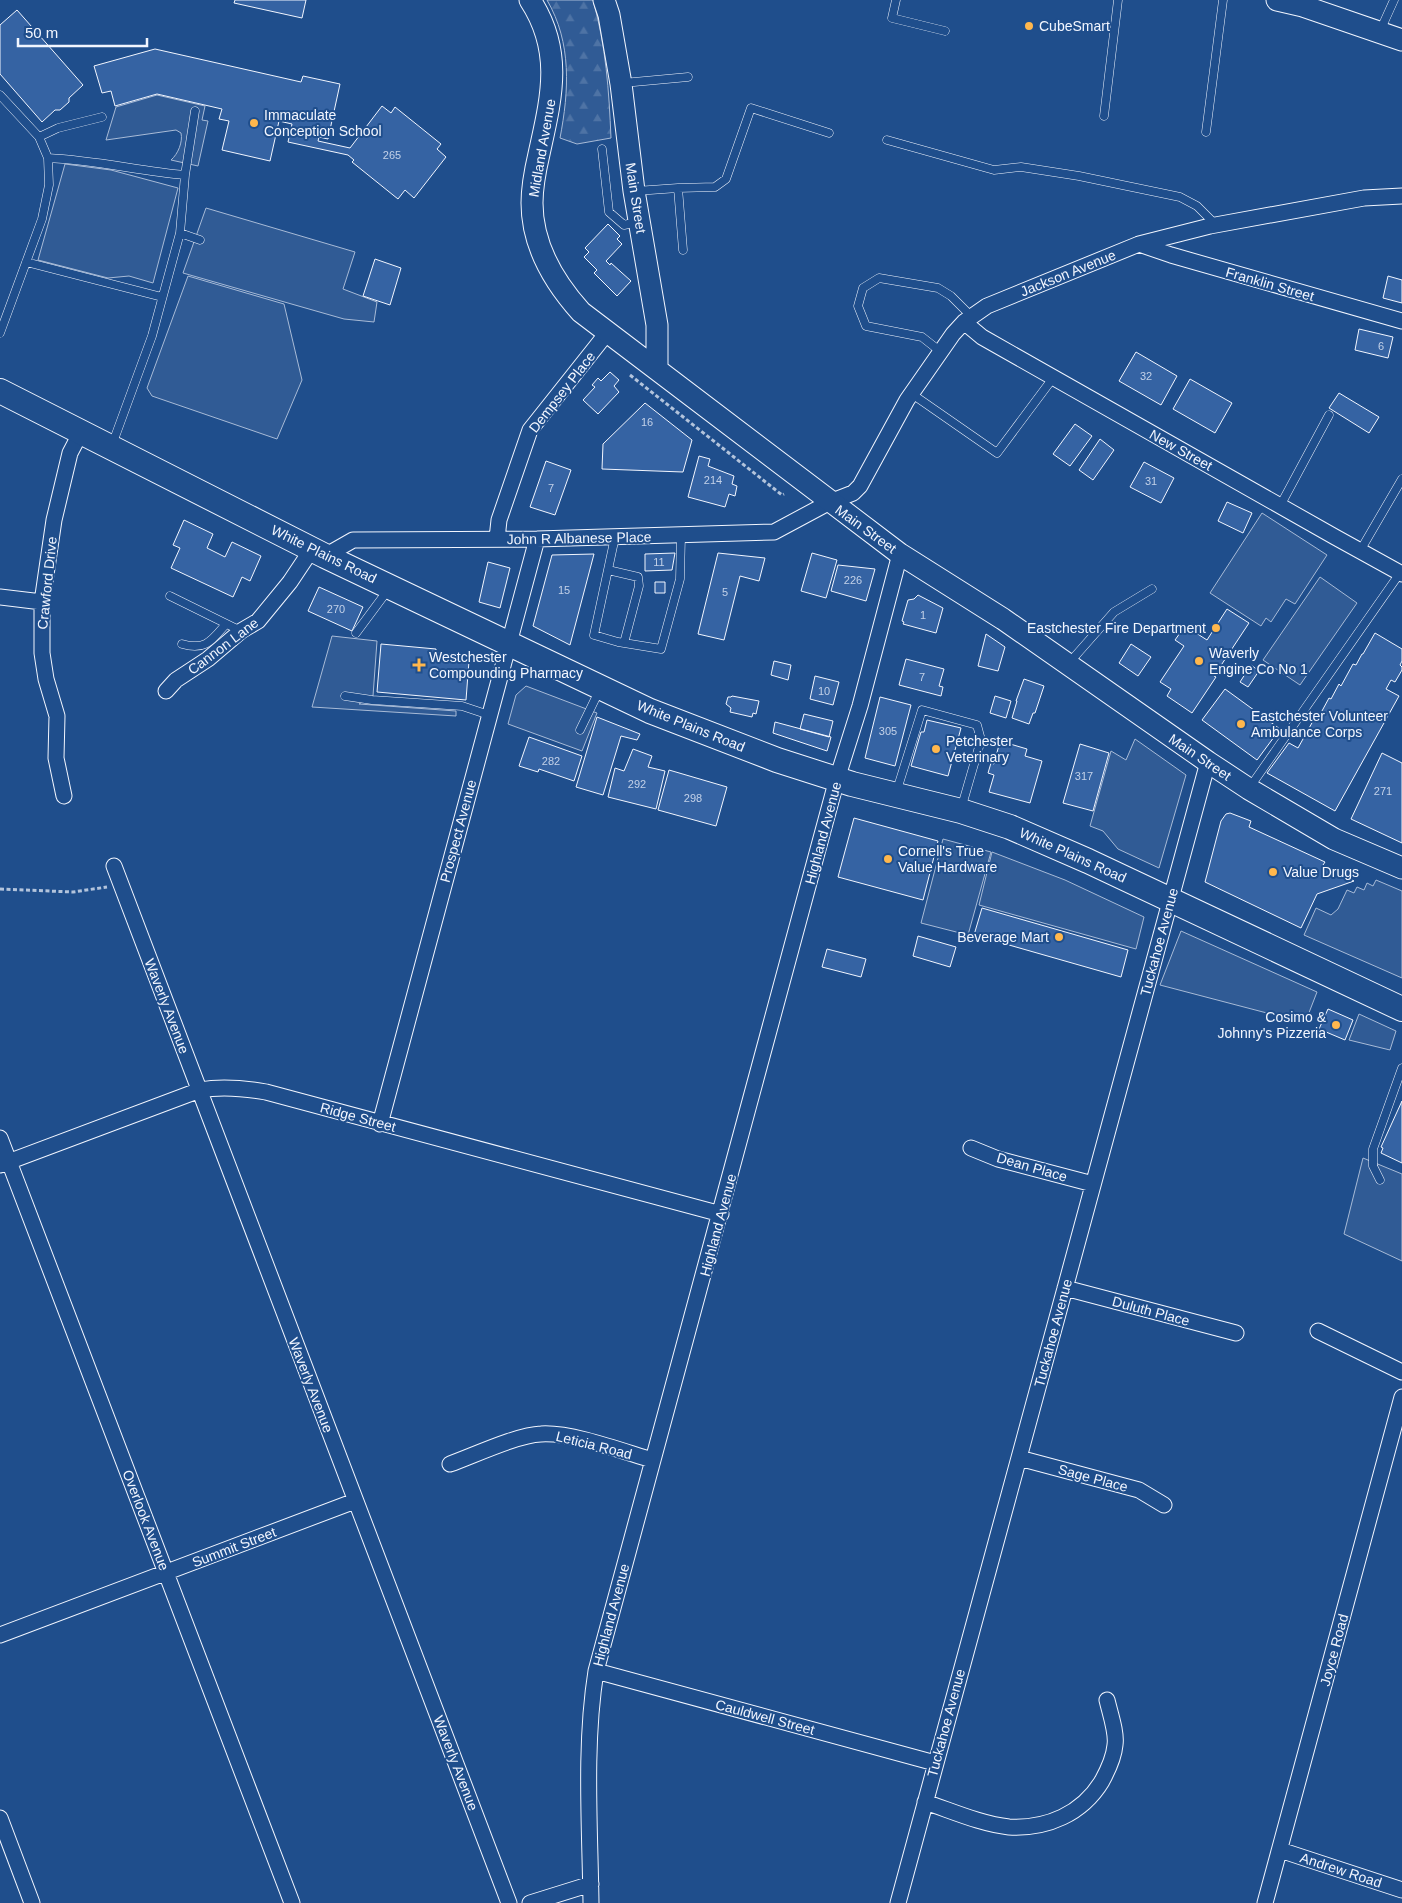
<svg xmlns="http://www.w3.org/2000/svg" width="1402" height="1903" font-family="Arial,sans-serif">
  <defs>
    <pattern id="forest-firs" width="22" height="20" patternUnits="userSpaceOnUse" patternTransform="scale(1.25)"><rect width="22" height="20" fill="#305b95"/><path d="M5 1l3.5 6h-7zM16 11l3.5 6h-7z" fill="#4e73a5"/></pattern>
  </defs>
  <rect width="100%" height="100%" fill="#1f4e8c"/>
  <path fill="url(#forest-firs)" stroke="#a8bbd7" d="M547,0H593C606,46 609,91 611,138L577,144L560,138C569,91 572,43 547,0Z"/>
  <path fill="#305b95" stroke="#a8bbd7" d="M157,95L205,106L202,120L208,121L198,166L171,160C178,154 183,142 181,133L176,130L106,140L116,107Z
    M65,164L111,170L178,188L153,283L129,276L108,278L38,260Z
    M206,208L355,252L343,289L377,302L374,322L344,319L183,273Z
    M188,276L284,304L302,380L277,439L152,396L147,388Z
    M1262,513L1327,555L1295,604L1286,599L1271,622L1266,618L1261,626L1210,593Z
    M1320,577L1357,603L1300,685L1263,660Z
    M332,636L377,641L373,696L359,704L456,711V716L312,707Z
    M526,686L597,713L582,751L508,724L516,695Z
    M1135,739L1186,775L1159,868L1118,849L1103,831L1090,826L1111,751L1126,760Z
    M943,839L991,852L968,935L921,923Z
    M992,852L1065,880L1144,917L1136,949L979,905Z
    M1376,880L1402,891V978L1304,935L1316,908L1331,915L1338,909L1347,890L1354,893L1357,887L1364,890L1367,883L1373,886Z
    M1181,931L1317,992L1305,1023L1160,985Z
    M1359,1014L1396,1031L1390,1050L1349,1040Z
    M1363,1158L1402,1174V1261L1344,1234Z"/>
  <path fill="#3563a3" stroke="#f2f6ff" d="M235,0H306L302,18L234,3Z
    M17,10L83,85L69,98V102L60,110H55L42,122L0,74V25Z
    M155,49L301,82L303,76L340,84L328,139L319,137L318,141L350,148L382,106L391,113L395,107L441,144L437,149L446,157L414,198L405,190L398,199L352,162L354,160L348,155L288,142L292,124L279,121L270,161L222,150L229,121L219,119L222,109L157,94L115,106L111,91L102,93L94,66Z
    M608,224L620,236L617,239L622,244L606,261L610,265L611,263L631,281L617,296L594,273L597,270L584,257L589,252L585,248Z
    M375,259L401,268L390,305L363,296Z
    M1388,276L1402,280V303L1383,298Z
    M1359,329L1393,337L1388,358L1355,350Z
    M1136,352L1177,376L1161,405L1119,381Z
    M610,372L619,380L614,386L619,392L598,414L583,400L595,387L592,385L598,378L601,381Z
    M1190,379L1232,403L1215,433L1173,409Z
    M1339,393L1379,417L1369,433L1329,408Z
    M645,403L692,440L683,472L602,469L603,444Z
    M1075,424L1092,436L1070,466L1053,454Z
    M1100,439L1114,450L1093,480L1079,470Z
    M699,456L710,459L708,466L734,476L732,484L737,486L735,496L729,494L725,507L688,497Z
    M546,461L571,470L555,515L530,507Z
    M1144,462L1174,478L1161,503L1130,487Z
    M1227,502L1252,513L1243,533L1218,521Z
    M184,520L213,534L207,548L225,557L232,542L261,556L250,581L242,577L233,597L171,568L180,548L173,545Z
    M675,553L672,570L645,571V554Z
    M718,553L765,558L759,581L740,576L724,640L698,634Z
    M812,553L837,560L826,598L801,591Z
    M594,554L570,645L533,626L552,555Z
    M488,562L510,568L500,608L479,602Z
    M838,565L875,569L866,601L831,591Z
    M655,582H665V593H655Z
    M319,587L363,607L352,631L308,611Z
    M918,595L943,608L936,633L903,624L904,622L902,621L908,600L914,599Z
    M1227,609L1249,623L1214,676L1216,677L1192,713L1167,696L1171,689L1160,682L1184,646L1175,640L1185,626L1207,640Z
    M1375,633L1402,649V661L1400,665L1402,667V670L1395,682L1391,680L1386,689L1399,696L1335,811L1267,773L1289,743L1298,748L1313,721L1316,722L1329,698L1331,699L1339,684L1341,686L1353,664L1356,665L1362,654H1363Z
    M986,634L1005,647L998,671L978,666Z
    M381,644L436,649V653L461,655V660L469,661L466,700L377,692Z
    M1131,644L1151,657L1138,676L1119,663Z
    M906,659L944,669L939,686L943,687L941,696L899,685Z
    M774,661L791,665L788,680L771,675Z
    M1251,665L1259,671L1248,687L1240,682Z
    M815,676L839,682L833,705L810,699Z
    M1024,679L1044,686L1035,713H1033L1029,724L1012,718L1017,701H1016Z
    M1225,689L1280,729L1257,760L1202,720Z
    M732,696L759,701L756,714L753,713L752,717L730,712L731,708L726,704L728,697H731Z
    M995,696L1011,701L1006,718L990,713Z
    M880,697L911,705L895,766L865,758Z
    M804,714L833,721L829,737L800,729Z
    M597,717L640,734L637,740L621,736L603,795L576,787Z
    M927,720L961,728L948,776L911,766L921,732H924Z
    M775,722L831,737L827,751L773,733Z
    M529,737L582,756L574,781L539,769L538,772L519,766Z
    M1000,741L1027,749L1025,756L1042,761L1030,803L989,792L994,775L988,773L991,763L994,764Z
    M1080,744L1109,753L1093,811L1063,803Z
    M633,749L652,756L648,767L665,771L656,809L608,797L615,768L624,771Z
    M1382,753L1402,763V843L1351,819Z
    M669,770L727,787L716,826L658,810Z
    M1230,813L1251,821L1249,827L1325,862L1323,865L1354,881L1317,894L1301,928L1205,882L1221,821L1226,814Z
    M854,818L938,841L923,900L838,877Z
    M982,908L1128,950L1121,977L974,935Z
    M918,936L956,947L950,967L913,956Z
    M827,949L866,959L861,977L822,967Z
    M1328,1009L1353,1020L1345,1040L1319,1029Z
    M1402,1101V1163L1381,1153L1383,1148L1381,1147Z"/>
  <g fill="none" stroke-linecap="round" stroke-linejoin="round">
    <g stroke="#f2f6ff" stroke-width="9">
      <path id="lane" d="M896,0L892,18L945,31
        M1380,31L1394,0
        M623,83L688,77
        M0,95L39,137L48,158
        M1104,116L1118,0
        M1206,132L1223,0
        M39,137L58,128L102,117
        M887,140L994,170L1021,167L1079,176L1180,197L1197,206L1216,225
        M602,149L609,212L624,225L637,222
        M678,188L715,187L726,179L751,108L829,133
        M636,191L678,188L683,250
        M180,233L200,240
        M26,262L162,297
        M0,333L42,219L49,185L48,158C94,160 140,171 185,175
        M941,352L922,337L866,326L858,306L863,288L879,278L938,288L951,296L972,317
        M912,394L997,453L1053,378
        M112,445L152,336L180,233L185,175L195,111
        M1280,506L1329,415
        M615,537L594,635L618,642L661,649L680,579L681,535
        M1360,551L1402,479
        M608,570L638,577L639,586L624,643
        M170,596L241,631
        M356,633L388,590
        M182,644C206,651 212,640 226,624
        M1069,663L1114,612L1152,589
        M345,696L372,700L462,706L489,715
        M580,730L600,689
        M1250,787L1400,573
        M896,793L922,710L977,725L981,740L961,809
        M1380,1180L1373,1166V1149L1402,1068"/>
    </g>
    <g stroke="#f2f6ff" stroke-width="17">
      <path id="street" d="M1139,244L1171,255L1402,321
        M964,322L982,337L1335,537L1402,574
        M497,539L499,520L530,430L607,333
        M325,556L353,540L537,539L774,532L830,502L853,493L860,486L907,400L953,334L964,322L987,306L1139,244L1210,226L1364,198L1402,196
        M0,597L42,602
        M166,691L176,680L208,659L241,631L258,621L290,582L312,549
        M64,796L56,758L57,716L46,679L42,653V602L54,520L70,453L81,432
        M114,866L509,1903
        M380,1124L537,539
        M0,1138L292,1903
        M971,1148L998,1159L1093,1184
        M0,1165L200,1090C222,1086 243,1088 266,1092L721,1214
        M1065,1288L1236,1333
        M1318,1331L1402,1372
        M1019,1458L1139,1490L1164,1505
        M450,1464C475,1455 517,1435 541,1434C571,1432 622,1451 652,1460
        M0,1635L355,1501
        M596,1671L935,1763
        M925,1802C952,1811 981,1824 1009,1827C1047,1829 1082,1814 1102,1781C1108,1770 1114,1757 1115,1745C1117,1733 1110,1713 1107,1700
        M0,1818L32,1903
        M1280,1850L1402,1890
        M530,1903L591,1884
        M591,1903C590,1827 584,1746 596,1671L837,779L860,706L900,554
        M898,1903L1208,762
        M1265,1903L1402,1397"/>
    </g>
    <g stroke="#f2f6ff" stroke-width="23">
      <path id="secondary" d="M530,0C564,52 551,99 539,154C535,171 532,187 532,203C532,246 554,282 581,312L900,554L1003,619L1208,762L1249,789L1334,839L1402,868
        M604,0L609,15L621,84L634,191L657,325V369
        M1277,0L1303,6L1402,40"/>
    </g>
    <g stroke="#f2f6ff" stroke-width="26">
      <path id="primary" d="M0,391L325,556L650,711L777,760L852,784L961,811L1010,827L1088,861L1402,1009"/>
    </g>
    <path stroke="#b3c4dc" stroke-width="3" stroke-dasharray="4 2.5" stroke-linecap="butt" d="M630,375L782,495L784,494
      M0,889L73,892L107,887"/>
    <use href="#lane" stroke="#1f4e8c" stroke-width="8"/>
    <use href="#street" stroke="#1f4e8c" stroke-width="15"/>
    <use href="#secondary" stroke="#1f4e8c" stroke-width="21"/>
    <use href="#primary" stroke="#1f4e8c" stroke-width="24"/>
  </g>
  <g fill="#ffb74d" stroke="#1f4e8c" stroke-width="2">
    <circle cx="1029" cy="26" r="5"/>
    <circle cx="254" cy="123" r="5"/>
    <circle cx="1216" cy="628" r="5"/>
    <circle cx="1199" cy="661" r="5"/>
    <path d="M416.5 657.5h5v5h5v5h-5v5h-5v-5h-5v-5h5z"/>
    <circle cx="1241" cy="724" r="5"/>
    <circle cx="936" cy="749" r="5"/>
    <circle cx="888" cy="859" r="5"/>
    <circle cx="1273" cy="872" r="5"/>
    <circle cx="1059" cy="937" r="5"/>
    <circle cx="1336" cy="1025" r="5"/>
  </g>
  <g text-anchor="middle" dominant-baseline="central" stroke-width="4" stroke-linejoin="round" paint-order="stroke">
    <g font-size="11" fill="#c3d1e8">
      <text x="392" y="155">265</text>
      <text x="1381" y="346">6</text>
      <text x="1146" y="376">32</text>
      <text x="647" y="422">16</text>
      <text x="713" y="480">214</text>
      <text x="1151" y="481">31</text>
      <text x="551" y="488">7</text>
      <text x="659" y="562">11</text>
      <text x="853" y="580">226</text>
      <text x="564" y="590">15</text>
      <text x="725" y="592">5</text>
      <text x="336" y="609">270</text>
      <text x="923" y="615">1</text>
      <text x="922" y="677">7</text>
      <text x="824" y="691">10</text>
      <text x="888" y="731">305</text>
      <text x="551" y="761">282</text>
      <text x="1084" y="776">317</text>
      <text x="637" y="784">292</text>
      <text x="1383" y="791">271</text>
      <text x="693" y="798">298</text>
    </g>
    <g font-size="14" fill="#f2f6ff" stroke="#1f4e8c" text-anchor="start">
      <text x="1039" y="26">CubeSmart</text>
      <text x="264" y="115">Immaculate<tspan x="264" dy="16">Conception School</tspan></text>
      <text x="1206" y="628" text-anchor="end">Eastchester Fire Department</text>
      <text x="1209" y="653">Waverly<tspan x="1209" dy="16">Engine Co No 1</tspan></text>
      <text x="429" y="657">Westchester<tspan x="429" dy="16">Compounding Pharmacy</tspan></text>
      <text x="1251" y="716">Eastchester Volunteer<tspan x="1251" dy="16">Ambulance Corps</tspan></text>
      <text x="946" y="741">Petchester<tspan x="946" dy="16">Veterinary</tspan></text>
      <text x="898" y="851">Cornell's True<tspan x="898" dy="16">Value Hardware</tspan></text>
      <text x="1283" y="872">Value Drugs</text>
      <text x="1049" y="937" text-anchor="end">Beverage Mart</text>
      <text x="1326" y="1017" text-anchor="end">Cosimo &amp;<tspan x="1326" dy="16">Johnny's Pizzeria</tspan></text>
    </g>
    <g font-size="14" fill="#f2f6ff" stroke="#1f4e8c">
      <text transform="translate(542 148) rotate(-80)">Midland Avenue</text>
      <text transform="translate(636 198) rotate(81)">Main Street</text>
      <text transform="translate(1068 273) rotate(-22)">Jackson Avenue</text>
      <text transform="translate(1270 284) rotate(16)">Franklin Street</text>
      <text transform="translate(562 392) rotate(-52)">Dempsey Place</text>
      <text transform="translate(1181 450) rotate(29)">New Street</text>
      <text transform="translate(866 529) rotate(36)">Main Street</text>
      <text transform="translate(579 538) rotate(-1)">John R Albanese Place</text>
      <text transform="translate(324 554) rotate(26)">White Plains Road</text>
      <text transform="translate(47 583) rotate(-84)">Crawford Drive</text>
      <text transform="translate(223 646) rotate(-37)">Cannon Lane</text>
      <text transform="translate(691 726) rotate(22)">White Plains Road</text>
      <text transform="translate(1200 757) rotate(34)">Main Street</text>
      <text transform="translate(458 831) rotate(-75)">Prospect Avenue</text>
      <text transform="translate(823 833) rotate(-75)">Highland Avenue</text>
      <text transform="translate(1073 855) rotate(24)">White Plains Road</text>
      <text transform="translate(1159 942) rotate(-75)">Tuckahoe Avenue</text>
      <text transform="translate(167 1006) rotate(69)">Waverly Avenue</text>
      <text transform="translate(358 1117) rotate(15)">Ridge Street</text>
      <text transform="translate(1032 1167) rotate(16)">Dean Place</text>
      <text transform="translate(718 1225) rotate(-75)">Highland Avenue</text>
      <text transform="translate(1151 1311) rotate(15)">Duluth Place</text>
      <text transform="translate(1053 1333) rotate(-75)">Tuckahoe Avenue</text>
      <text transform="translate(311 1385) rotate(69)">Waverly Avenue</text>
      <text transform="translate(594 1445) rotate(14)">Leticia Road</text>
      <text transform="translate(1093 1478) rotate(15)">Sage Place</text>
      <text transform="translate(146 1520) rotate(69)">Overlook Avenue</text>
      <text transform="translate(234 1547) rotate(-21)">Summit Street</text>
      <text transform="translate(611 1615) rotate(-75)">Highland Avenue</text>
      <text transform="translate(1334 1650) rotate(-75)">Joyce Road</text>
      <text transform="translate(765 1717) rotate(15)">Cauldwell Street</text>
      <text transform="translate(946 1723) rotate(-75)">Tuckahoe Avenue</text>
      <text transform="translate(456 1763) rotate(69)">Waverly Avenue</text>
      <text transform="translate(1341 1870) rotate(18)">Andrew Road</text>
    </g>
  </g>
  <path d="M18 38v8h129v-8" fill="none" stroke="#f2f6ff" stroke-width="2.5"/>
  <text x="25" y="38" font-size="15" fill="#f2f6ff" stroke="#1f4e8c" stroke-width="4" paint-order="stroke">50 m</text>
</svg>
